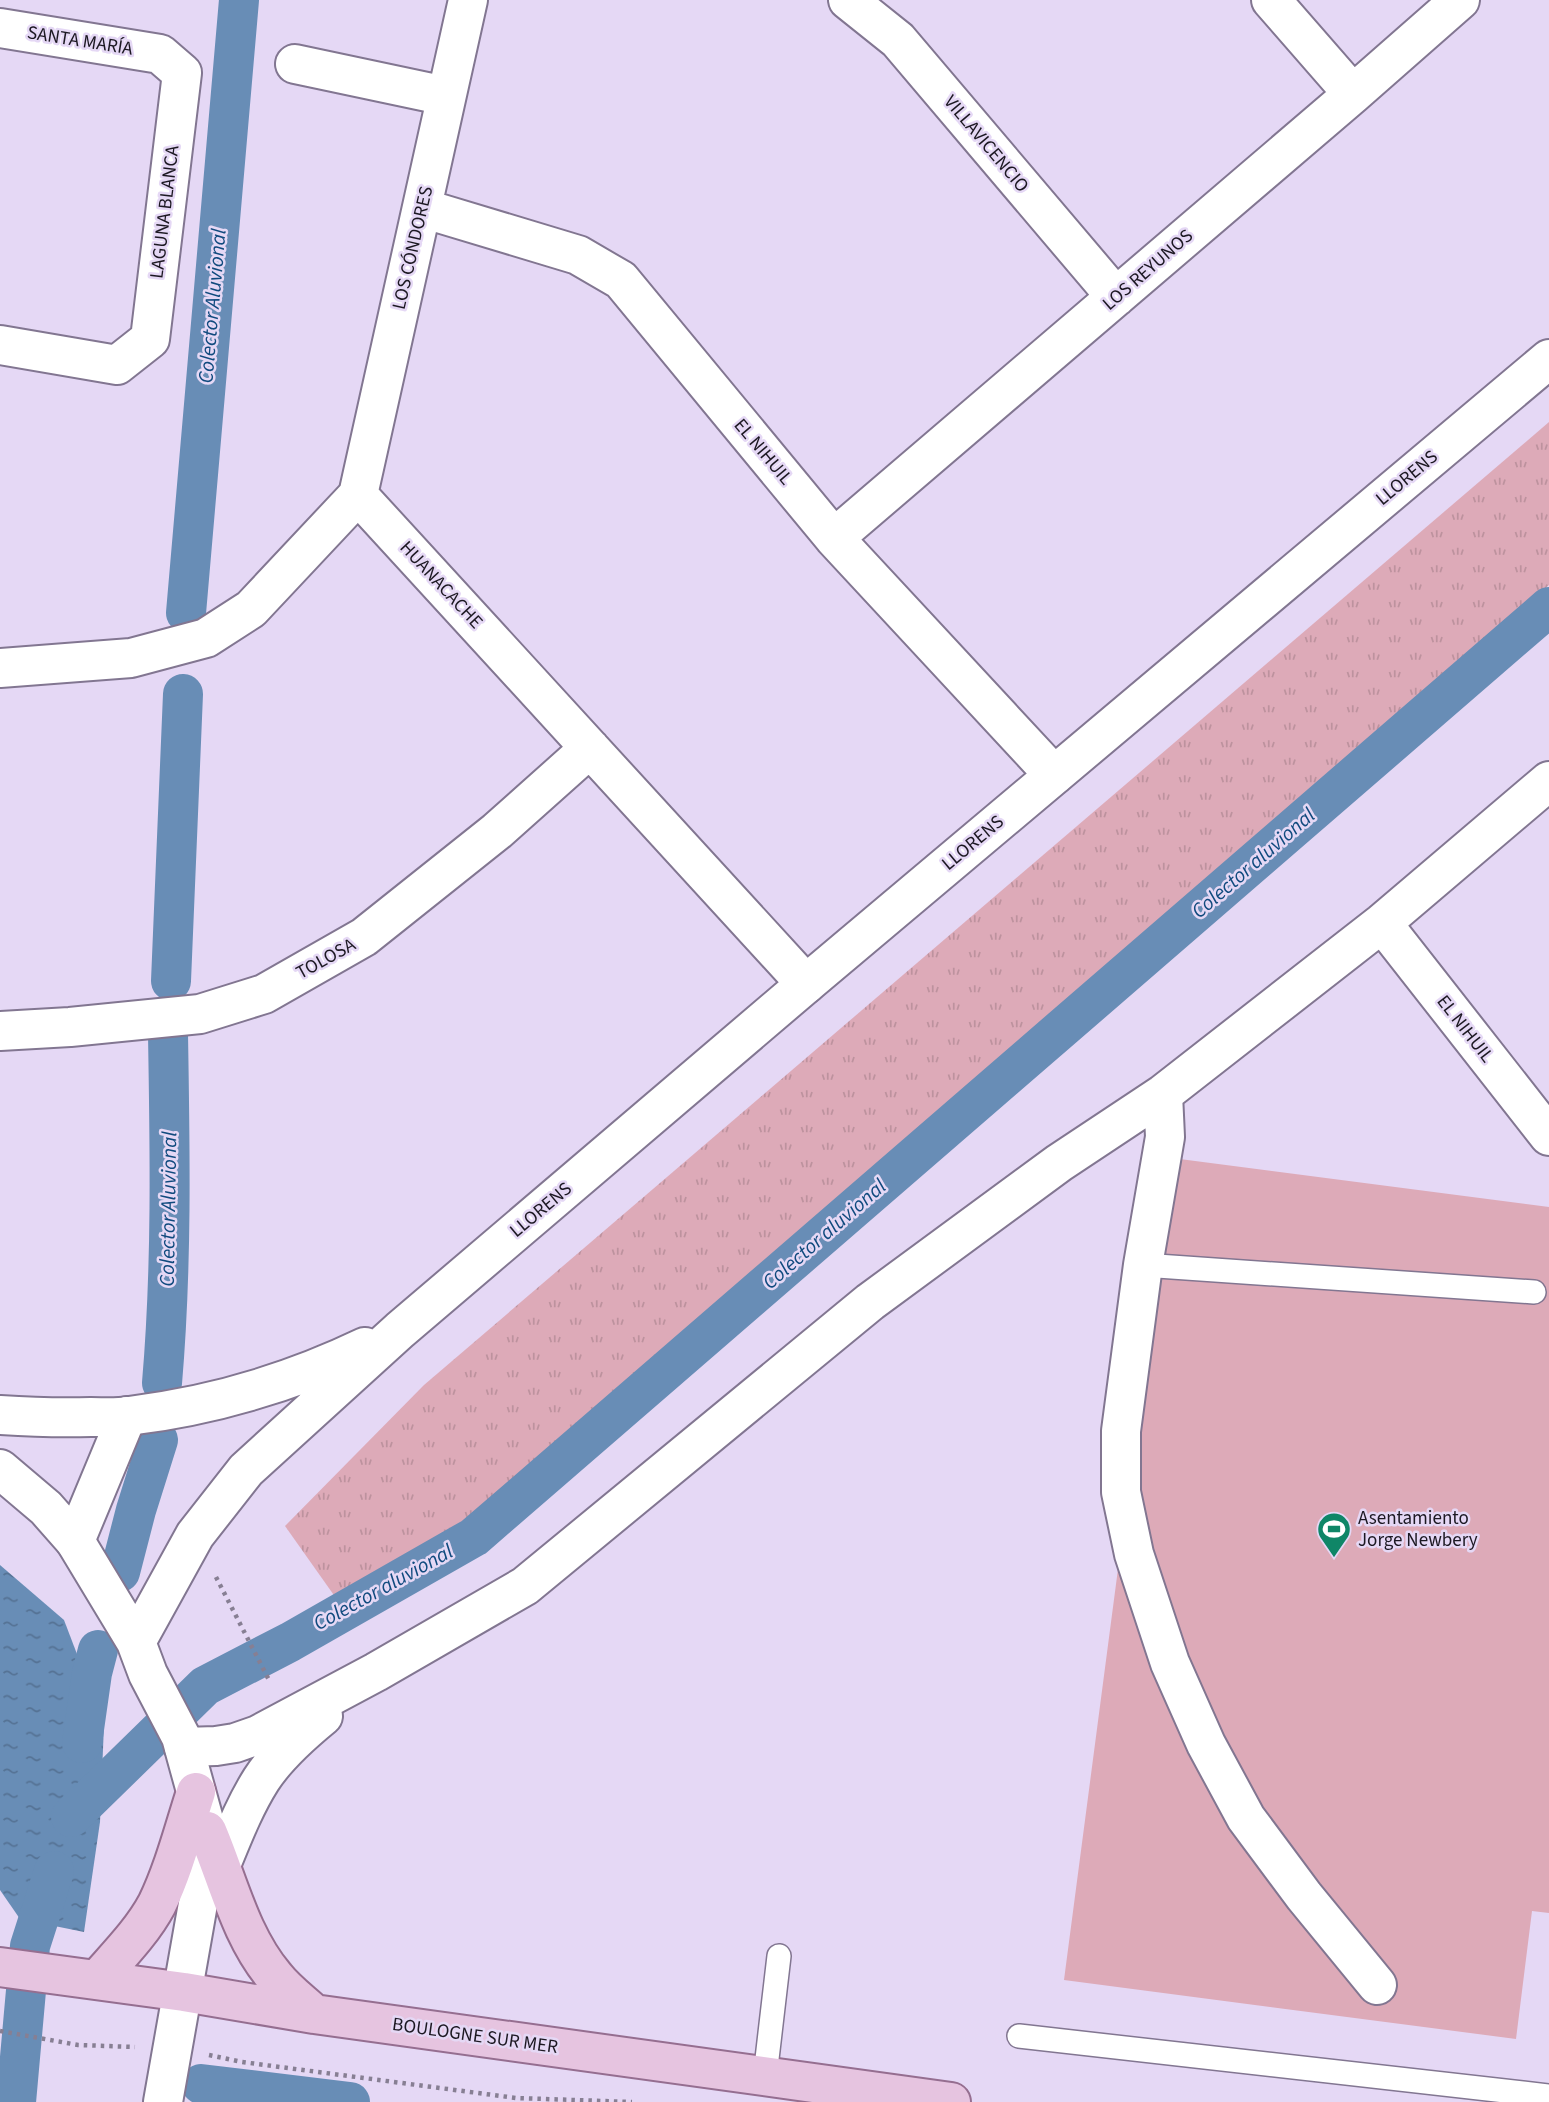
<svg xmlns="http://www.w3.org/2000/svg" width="1549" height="2102" font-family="'Source Sans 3',sans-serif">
  <defs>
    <pattern id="grass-tufts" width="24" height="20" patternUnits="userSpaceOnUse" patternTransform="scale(1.75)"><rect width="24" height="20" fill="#ddaab8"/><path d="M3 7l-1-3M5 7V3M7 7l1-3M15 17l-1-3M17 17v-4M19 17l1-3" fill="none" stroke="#bd929e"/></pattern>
    <pattern id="water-ripples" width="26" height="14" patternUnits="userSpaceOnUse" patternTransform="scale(1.75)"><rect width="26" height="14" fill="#688db6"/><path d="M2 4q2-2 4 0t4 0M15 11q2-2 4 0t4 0" fill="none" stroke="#557294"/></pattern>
  </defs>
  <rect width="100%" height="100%" fill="#e5d8f5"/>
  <path fill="url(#grass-tufts)" d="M1549,422V585L470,1560L355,1625L285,1526L424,1385Z"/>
  <path fill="#ddaab8" d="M1172,1158L1549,1207V1913L1532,1911L1516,2039L1064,1980Z"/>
  <path fill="url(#water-ripples)" d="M0,1565L64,1620L104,1725L100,1822L84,1932L20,1919L0,1890Z"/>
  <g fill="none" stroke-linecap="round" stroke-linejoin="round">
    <path stroke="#688db6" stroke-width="40" d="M186,613L239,0
      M171,981L183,694
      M162,1383C172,1267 170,1150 168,1034
      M120,1572L136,1510L158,1440
      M82,1743L92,1673L98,1650
      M71,1817L205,1686L290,1642L474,1537L1549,607
      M201,2084L350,2102
      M16,2102L30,1946L54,1871"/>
    <g stroke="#827691" stroke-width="26">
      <path id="lane" d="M1143,1265L1534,1292
        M1019,2036L1549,2096
        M765,2076L779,1956"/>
    </g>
    <g stroke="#827691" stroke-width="42">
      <path id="street" d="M848,0L898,40L1116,297
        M1271,0L1353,94
        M0,28L160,54L182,73L150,339L117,365L0,345
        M295,64L446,96
        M422,208L578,255L621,280L834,538L1054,775
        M358,495L806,984
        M358,495L468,0
        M834,538L1353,94L1460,0
        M0,668L131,658L206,638L251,609L358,495
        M1382,923L1549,1136
        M0,1031L70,1027L200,1014L264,994L364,937L497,831L590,748
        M1163,1094L1165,1137L1143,1265L1121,1431V1492L1134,1554L1170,1663L1206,1744L1246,1818L1304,1896L1377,1985
        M75,1541L127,1416
        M184,1747L216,1746L235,1743L258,1735L376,1672L525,1586L870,1302L1059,1163L1163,1094L1382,923L1549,781
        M221,1865C233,1836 244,1807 261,1780C277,1755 301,1734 323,1716"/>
    </g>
    <g stroke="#827691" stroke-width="42">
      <path id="secondary" d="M0,1415C31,1417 60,1418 91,1417C104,1417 116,1418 129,1416C211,1406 290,1383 365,1347
        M0,1469L46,1508L75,1541L136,1642L148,1674L181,1737L207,1831L202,1881L163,2102
        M136,1642L195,1535L246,1470L400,1330L806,984L1549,359"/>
    </g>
    <g stroke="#956e90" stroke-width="42">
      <path id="primary" d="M207,1831C228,1880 240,1936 275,1977C286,1991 301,2002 314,2014
        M0,1967L184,1992L314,2014L951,2102
        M97,1980C118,1956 142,1932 157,1904C174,1869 184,1829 196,1792"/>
    </g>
    <path stroke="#877f93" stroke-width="4.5" stroke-dasharray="3.5 5" stroke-linecap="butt" d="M216,1577L270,1682
      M0,2031L78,2045L135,2047
      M209,2055L242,2062L516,2098L632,2102"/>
    <use href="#lane" stroke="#fff" stroke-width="23"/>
    <use href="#street" stroke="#fff" stroke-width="38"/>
    <use href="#secondary" stroke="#fff" stroke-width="38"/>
    <use href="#primary" stroke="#e6c4e0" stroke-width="38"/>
  </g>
  <defs>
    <g id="stadium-pin" transform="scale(1.75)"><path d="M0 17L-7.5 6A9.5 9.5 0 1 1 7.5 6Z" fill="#0f8667" stroke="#e5d8f5"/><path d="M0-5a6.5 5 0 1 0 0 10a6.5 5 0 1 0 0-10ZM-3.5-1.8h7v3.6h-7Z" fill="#fff"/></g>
  </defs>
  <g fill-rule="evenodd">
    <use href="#stadium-pin" x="1334" y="1529"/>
  </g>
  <g text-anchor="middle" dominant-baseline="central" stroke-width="5" stroke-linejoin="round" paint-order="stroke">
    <g font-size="19" fill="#1c1822" stroke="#e5d8f5">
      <text transform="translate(80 41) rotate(9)">SANTA MARÍA</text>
      <text transform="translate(986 144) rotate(50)">VILLAVICENCIO</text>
      <text transform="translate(165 212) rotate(-83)">LAGUNA BLANCA</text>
      <text transform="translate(413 248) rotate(-77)">LOS CÓNDORES</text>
      <text transform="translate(1148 270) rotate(-41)">LOS REYUNOS</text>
      <text transform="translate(763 452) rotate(50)">EL NIHUIL</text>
      <text transform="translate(1407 478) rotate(-40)">LLORENS</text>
      <text transform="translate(441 585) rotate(47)">HUANACACHE</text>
      <text transform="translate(973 843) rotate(-40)">LLORENS</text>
      <text transform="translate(326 959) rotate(-29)">TOLOSA</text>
      <text transform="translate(1465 1029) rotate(52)">EL NIHUIL</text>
      <text transform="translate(541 1210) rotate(-40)">LLORENS</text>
      <text transform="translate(475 2036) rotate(8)">BOULOGNE SUR MER</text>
    </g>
    <g font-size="19" fill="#1c1822" stroke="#e5d8f5" text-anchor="start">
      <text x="1358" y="1518">Asentamiento<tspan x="1358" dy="22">Jorge Newbery</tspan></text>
    </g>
    <g font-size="21" font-style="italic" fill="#104a7e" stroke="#e5d8f5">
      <text transform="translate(212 306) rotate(-85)">Colector Aluvional</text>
      <text transform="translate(1253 863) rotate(-41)">Colector aluvional</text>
      <text transform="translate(168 1209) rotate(-89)">Colector Aluvional</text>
      <text transform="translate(824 1234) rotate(-41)">Colector aluvional</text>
      <text transform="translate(383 1587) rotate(-29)">Colector aluvional</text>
    </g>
  </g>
</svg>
